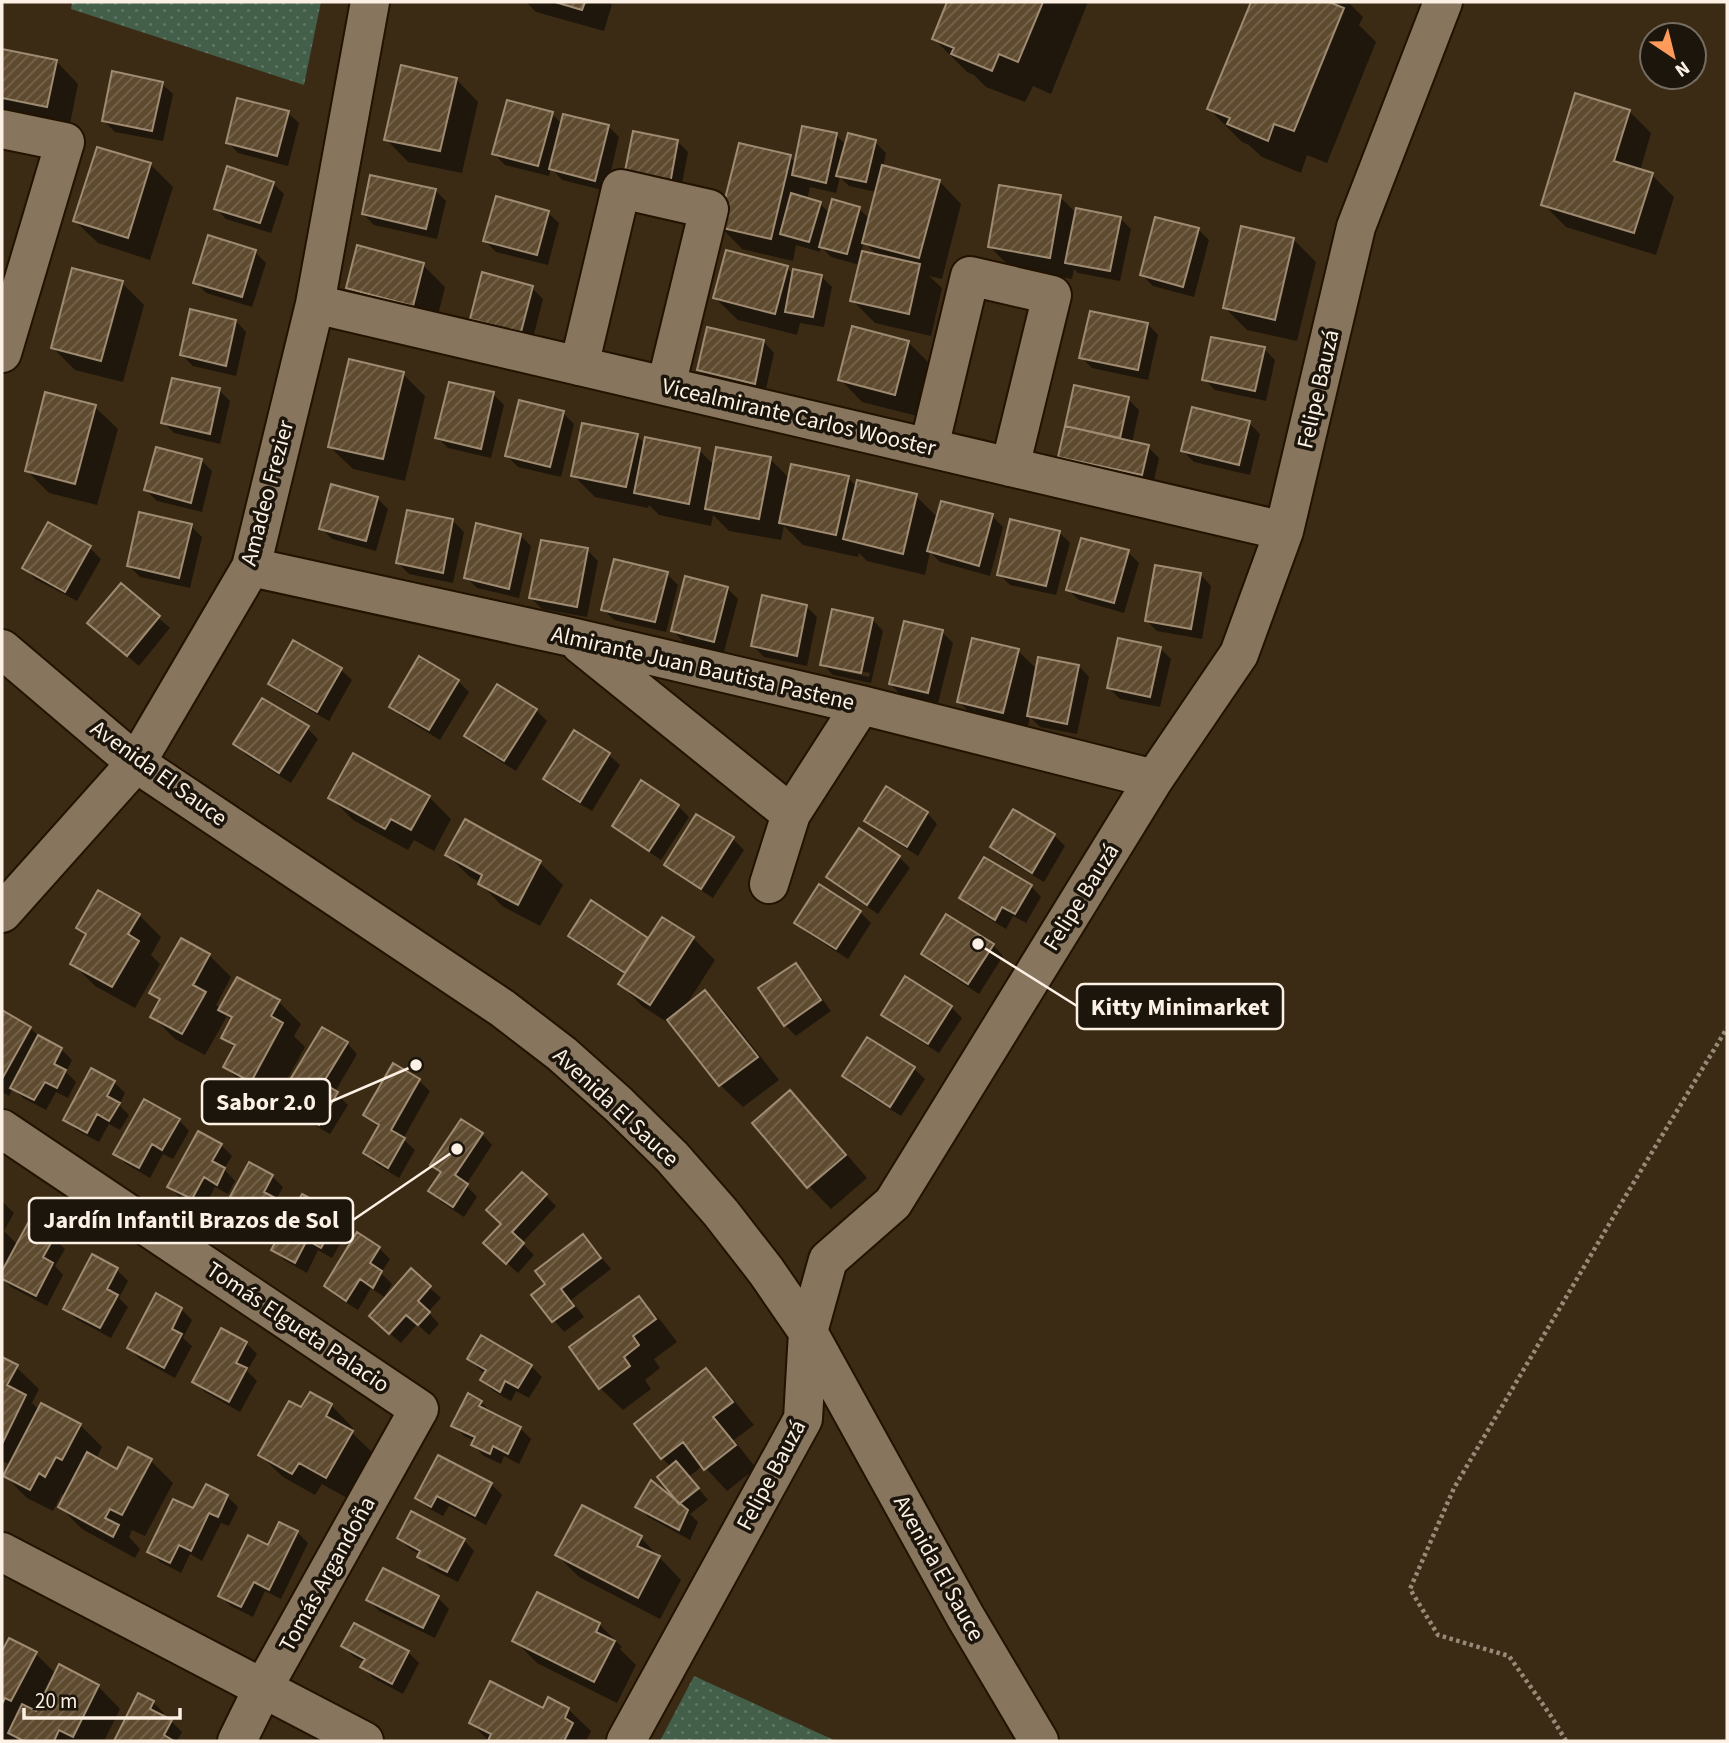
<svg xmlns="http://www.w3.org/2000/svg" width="1729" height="1743" font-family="'Source Sans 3',sans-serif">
  <defs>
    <pattern id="grass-dots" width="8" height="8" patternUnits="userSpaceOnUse" patternTransform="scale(1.75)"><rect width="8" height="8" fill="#435f4a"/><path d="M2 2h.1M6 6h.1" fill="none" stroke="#5f7664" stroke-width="1.8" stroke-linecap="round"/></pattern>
    <pattern id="building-hatch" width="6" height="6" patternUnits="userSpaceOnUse" patternTransform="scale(1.75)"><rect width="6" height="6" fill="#5e4a2f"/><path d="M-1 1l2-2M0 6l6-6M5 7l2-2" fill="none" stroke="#76654d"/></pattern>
  </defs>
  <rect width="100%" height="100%" fill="#3b2b15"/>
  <path fill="url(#grass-dots)" d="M72,2H321L304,85L71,9Z
    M694,1676L836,1741H660Z"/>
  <path fill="#0007" fill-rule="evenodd" d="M526,2H610L612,4L604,31L536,12Z
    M949,2H1088L1051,94L1033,86L1025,102L986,87L974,75L967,72L934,39Z
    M1253,2H1348L1363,17L1359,25L1376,42L1327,163L1307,155L1301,173L1262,157L1249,145L1242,142L1209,109Z
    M2,51L56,61L78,84L69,129L2,115Z
    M456,79L478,102L462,173L408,162L386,139Z
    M162,84L173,94L163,141L115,132L104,121Z
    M1629,111L1651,133L1640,171L1652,175L1674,197L1656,255L1566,227L1543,204Z
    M288,113L299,123L288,166L238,153L228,142Z
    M552,114L562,124L608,126L619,137L606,191L562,180L551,168L549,176L505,165L494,154Z
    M836,135L846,145L875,142L886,153L883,167L939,181L961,204L942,279L929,276L942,288L931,336L875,323L852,300L860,265L831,257L821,247L820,252L796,245L793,261L742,249L720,226L790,157L796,163ZM840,177L849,186L876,192L870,219L859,209L830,213L820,204L807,200L810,187L836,193ZM864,242L878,256L861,253Z
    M677,141L688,152L678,205L635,196Z
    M98,149L151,165L173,187L150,260L98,243L75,221Z
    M273,183L284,194L271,233L226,219L216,208Z
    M435,190L446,201L437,239L374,225L363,214Z
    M1060,197L1077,214L1120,218L1131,229L1120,281L1078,273L1074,269L1072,279L1012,269L989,246Z
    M548,213L559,223L548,265L496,252L485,241Z
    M1198,229L1209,240L1194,297L1153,286L1142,275Z
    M1293,239L1316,262L1297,341L1247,330L1225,308Z
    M255,252L266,263L252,307L206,293L195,282Z
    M423,265L445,287L435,327L370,310L348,288Z
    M787,268L794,275L821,276L832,287L824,327L800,323L797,335L738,320L715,298Z
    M122,283L144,305L123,382L75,370L53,348Z
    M532,288L543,299L532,342L483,329L472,318Z
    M236,321L246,332L236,376L193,366L182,355Z
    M1148,324L1158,335L1148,380L1092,368L1081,357Z
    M853,328L909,343L931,365L917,416L862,402L840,379Z
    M764,342L774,353L765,393L710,380L699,369Z
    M1264,349L1275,360L1266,401L1215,390L1204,379Z
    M403,374L425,396L405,481L353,469L330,447Z
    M1075,387L1128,399L1139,410L1132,443L1148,447L1159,458L1153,485L1071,467L1060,456Z
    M219,390L230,401L220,444L174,433L163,422Z
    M493,394L504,405L491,458L448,448L437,437Z
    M95,407L118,429L97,505L49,493L27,471Z
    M563,413L574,424L561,477L518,467L507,456Z
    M1249,423L1260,434L1250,475L1194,462L1183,451Z
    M637,436L646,445L699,450L715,466L770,459L790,479L848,478L857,487L916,496L938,518L992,516L1003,527L990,576L940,562L930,552L925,575L867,561L859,553L858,557L803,545L784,526L781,540L729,531L713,515L711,526L659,515L649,505L648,508L595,497L573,475Z
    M202,461L212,471L202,512L157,501L146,490Z
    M377,498L388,509L376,551L332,539L321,528Z
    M453,521L464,532L453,583L409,574L398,563Z
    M48,525L90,548L101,559L77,601L35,579L25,568Z
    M191,526L202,537L190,588L140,577L129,566Z
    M1059,532L1070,543L1056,595L1010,585L999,574Z
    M520,535L531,546L519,598L477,588L466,577Z
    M587,550L598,561L587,617L542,609L531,598Z
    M1128,552L1139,563L1124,613L1079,600L1068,590Z
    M667,574L678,585L666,632L614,620L603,609Z
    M1201,575L1211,586L1202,639L1157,631L1147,621Z
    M121,586L170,628L139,666L101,634Z
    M727,588L738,599L724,652L684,642L673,631Z
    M806,606L817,617L807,666L764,657L753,646Z
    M873,620L883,631L871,683L833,675L822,664ZM832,666L870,673L869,677L832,669Z
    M942,632L953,643L938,703L901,695L890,684Z
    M294,642L341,670L352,680L329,721L281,694L270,684Z
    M1160,648L1171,659L1160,707L1120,699L1109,688Z
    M1018,651L1038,670L1079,666L1089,677L1077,734L1040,727L1030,717L1026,734L981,724L959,702Z
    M458,681L469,692L440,740L402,717L391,707Z
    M536,710L547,721L516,771L477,747L466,736Z
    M307,728L318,739L291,783L246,755L236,744Z
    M575,733L609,755L620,765L592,811L556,790L546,779Z
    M330,797H429L451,819L434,851L414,840L408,850L353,820Z
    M678,806L689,817L661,860L625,836L614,825Z
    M927,813L937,824L918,856L878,831L867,820Z
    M697,816L733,839L744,850L713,898L677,875L666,864Z
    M466,822L540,863L563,885L540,926L502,906L479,882L470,877L447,855Z
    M1054,835L1065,846L1044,882L1003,858L992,847Z
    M899,857L910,868L878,914L839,888L828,877Z
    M1031,886L1041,897L1026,923L1013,916L1006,929L972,909L961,898Z
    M591,903L648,940L693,938L715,960L685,1007L705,992L727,1014L779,1080L743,1107L720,1085L673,1026L642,1006L620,984L625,975L581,947L570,936Z
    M860,912L871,923L848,959L807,933L796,922Z
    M139,915L161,937L151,955L160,964L135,1008L95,986L72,963L87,937L78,928Z
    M993,945L1003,956L979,994L934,965L923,954Z
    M209,955L231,977L216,1005L221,1009L279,1002L301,1024L294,1036L305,1047L274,1103L248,1089L225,1067L235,1049L223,1037L232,1021L227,1016L205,1055L175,1039L152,1016L161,1002L151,993Z
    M795,965L806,976L831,1011L796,1036L785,1025Z
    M951,1007L962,1018L939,1053L894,1025L883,1014Z
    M3,1012L30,1028L41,1038L61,1049L72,1060L66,1072L76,1082L68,1098L56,1092L46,1110L23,1098L13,1088L9,1096L2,1092Z
    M347,1043L357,1054L335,1092L348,1105L330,1134L300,1117L289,1106L300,1087L293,1080Z
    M393,1065L419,1081L430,1091L403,1139L415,1150L399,1178L376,1164L365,1153L379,1128L365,1115Z
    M914,1069L925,1079L901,1116L855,1087L844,1076Z
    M114,1082L125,1093L119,1105L129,1115L120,1130L109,1124L99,1142L76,1130L65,1119Z
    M790,1092L812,1114L867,1178L831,1209L809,1186Z
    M179,1120L189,1131L173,1159L163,1154L150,1178L126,1164L115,1153Z
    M482,1134L492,1145L466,1185L477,1197L464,1217L441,1202L430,1191L441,1174L433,1165Z
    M221,1145L232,1156L224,1169L235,1181L228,1194L215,1187L203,1209L180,1198L170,1187Z
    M272,1176L283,1187L276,1200L287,1212L280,1225L265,1218L254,1240L232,1228L221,1217Z
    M545,1195L556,1206L522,1243L534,1255L518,1273L485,1243Z
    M2,1201L14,1213L4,1231L18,1245L54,1238L65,1249L55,1266L63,1275L47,1306L11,1287L2,1278Z
    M325,1209L335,1219L328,1232L340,1244L332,1258L318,1250L307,1273L284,1260L273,1249Z
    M582,1236L593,1247L611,1269L571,1300L584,1317L564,1332L533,1296L547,1285Z
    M379,1248L390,1259L381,1273L392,1284L384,1297L371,1288L358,1310L337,1297L326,1286Z
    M93,1257L117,1270L128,1281L119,1298L128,1307L111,1338L76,1319L65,1308Z
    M411,1271L441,1298L428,1312L439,1324L429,1335L417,1324L401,1343L382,1327Z
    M639,1298L661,1321L677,1342L654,1359L660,1368L645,1380L651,1389L623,1410L600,1388Z
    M181,1309L192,1320L183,1338L192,1346L175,1378L140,1359L129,1348Z
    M246,1343L257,1354L247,1371L257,1381L240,1412L205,1392L194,1382Z
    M2,1359L16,1367L39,1389L32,1403L39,1410L80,1425L102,1447L96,1459L118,1471L151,1461L173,1483L145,1536L132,1530L129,1537L140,1549L135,1558L82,1529L60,1507L65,1496L62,1494L53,1511L27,1498L5,1476L11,1465L2,1461Z
    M469,1359L531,1366L542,1377L529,1398L516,1391L511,1401L493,1391L482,1380L486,1374L480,1370Z
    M705,1370L728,1393L754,1425L734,1440L756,1468L727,1491L703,1465L689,1477L708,1500L690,1514L698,1522L690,1540L648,1517L637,1506H684L660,1478L671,1467L662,1458Z
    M481,1402L492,1413L520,1428L531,1439L519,1464L504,1456L501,1464L484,1456L473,1445L475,1441L464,1436L453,1425Z
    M331,1405L353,1428L351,1432L374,1454L349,1499L322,1484L315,1495L283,1477L260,1455L301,1410Z
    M491,1484L502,1495L486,1525L449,1506L443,1516L428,1508L417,1498Z
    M227,1496L238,1507L229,1526L221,1523L202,1561L190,1554L181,1573L160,1562L149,1551L194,1511Z
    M297,1532L308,1543L281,1599L265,1591L253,1617L231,1606L220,1596L269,1547Z
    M399,1538L464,1540L474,1551L458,1582L430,1568L420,1557L421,1555L410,1549Z
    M641,1538L681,1580L660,1619L579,1577L557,1555Z
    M384,1570L438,1598L449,1609L435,1638L379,1611L368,1600Z
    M599,1624L622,1647L620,1649L636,1665L617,1703L537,1663L514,1640Z
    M9,1640L35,1653L56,1674L98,1686L120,1709L104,1741H18L17,1740L16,1741H6L2,1739V1655Z
    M343,1646L408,1652L419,1663L403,1694L373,1678L363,1667L365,1662L354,1657Z
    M139,1695L153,1702L164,1713L162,1717L171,1721L182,1732L177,1741H116Z
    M568,1709L591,1731L587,1739L590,1741H489L471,1723L544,1711Z"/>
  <path fill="url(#building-hatch)" stroke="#9e8b72" stroke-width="2" d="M555,2H585L582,10Z
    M947,2H1043L1018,62L999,54L992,71L951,54L954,48L932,39Z
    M1251,2H1329L1344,8L1294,131L1274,124L1268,141L1227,124L1230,118L1207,109Z
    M2,49L57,60L47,107L2,98Z
    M401,65L457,78L440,151L384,140Z
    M112,71L163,82L152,131L102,121Z
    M1575,93L1630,110L1614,161L1653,173L1634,233L1541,205Z
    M237,98L289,111L277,156L226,143Z
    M507,100L553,112L538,166L492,154Z
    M563,114L609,125L595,181L549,169Z
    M802,126L837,133L826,183L792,175Z
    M633,131L678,140L668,195L622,186Z
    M848,133L876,140L866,182L836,176Z
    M739,143L791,155L771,239L718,227Z
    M97,147L151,163L128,238L73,221Z
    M882,165L940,180L919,258L862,243Z
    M227,166L274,182L260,223L214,209Z
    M370,175L436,189L426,229L362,214Z
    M999,185L1061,195L1050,258L988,247Z
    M791,193L821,202L809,242L780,234Z
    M496,196L549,211L537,255L483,241Z
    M832,199L860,207L847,254L819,247Z
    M1076,208L1121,217L1110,271L1065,263Z
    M1155,217L1199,228L1183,287L1140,275Z
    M1241,226L1294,238L1275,320L1223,308Z
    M208,235L256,250L242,297L193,283Z
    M357,245L424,263L413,306L346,288Z
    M726,250L788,266L775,314L713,298Z
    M862,251L920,264L909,314L850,301Z
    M72,268L123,281L101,361L51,348Z
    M793,269L822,275L813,317L785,312Z
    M482,272L533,286L521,332L470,319Z
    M190,309L236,320L226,366L180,355Z
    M1090,311L1148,323L1138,370L1079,358Z
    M852,326L909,341L895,395L838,380Z
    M707,327L764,340L755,384L697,370Z
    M1211,337L1265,347L1255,391L1202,380Z
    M349,359L404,372L383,459L328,447Z
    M172,378L220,388L210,434L161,423Z
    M449,382L494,392L481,449L435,438Z
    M1074,385L1129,397L1120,438L1065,426Z
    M45,392L96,405L75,484L25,471Z
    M519,400L564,411L550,467L505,456Z
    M1192,407L1250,421L1239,465L1181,451Z
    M582,423L638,434L626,487L571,476Z
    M1065,426L1149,445L1142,475L1058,457Z
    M645,437L700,448L689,504L634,493Z
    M156,447L202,459L191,503L144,490Z
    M716,447L771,457L759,519L705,509Z
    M791,464L849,476L836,535L779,523Z
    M857,480L917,494L903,554L843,539Z
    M331,484L378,497L366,541L319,529Z
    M941,501L993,514L979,566L927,551Z
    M407,510L453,519L443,573L396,563Z
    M139,512L192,524L179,578L127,566Z
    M1010,519L1060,531L1046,586L997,575Z
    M48,522L91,546L65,592L22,568Z
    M476,523L521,534L509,589L464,578Z
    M1081,538L1129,550L1114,603L1066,590Z
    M541,540L588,548L577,607L529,598Z
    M614,559L668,572L655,622L601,610Z
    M1155,565L1201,573L1191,629L1145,621Z
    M685,576L728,587L714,642L671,631Z
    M121,583L160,616L127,656L87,623Z
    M762,595L807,605L797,656L751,646Z
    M832,609L873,618L861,673L820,665Z
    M904,621L943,630L928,693L889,684Z
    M972,638L1019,649L1003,713L957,702Z
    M1118,638L1161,647L1150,697L1107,688Z
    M293,640L342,668L317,712L268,684Z
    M419,656L459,680L429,730L389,707Z
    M1038,657L1079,665L1067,724L1027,716Z
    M497,684L537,709L504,761L464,736Z
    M262,698L309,726L279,773L233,744Z
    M574,730L610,753L580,802L543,779Z
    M353,753L430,796L411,830L391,819L385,829L328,798Z
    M641,780L679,805L649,851L612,826Z
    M886,786L928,812L907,847L864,821Z
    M1013,809L1055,834L1032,873L990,847Z
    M696,814L734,837L701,889L664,865Z
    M465,819L541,861L518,905L478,884L482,875L445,855Z
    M859,828L900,856L867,905L826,877Z
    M984,857L1032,885L1015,914L1002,907L995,920L959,898Z
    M819,884L861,911L836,949L794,923Z
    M98,890L140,914L128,934L139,941L112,987L70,964L86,934L76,928Z
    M591,900L648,938L625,973L568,936Z
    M946,914L994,944L968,984L921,954Z
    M662,917L694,937L650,1005L618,984Z
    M181,938L210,954L193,985L206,992L182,1034L150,1017L160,999L149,993Z
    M796,963L821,1000L784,1026L758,988Z
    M905,976L952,1006L928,1044L881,1015Z
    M237,977L280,1000L271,1016L283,1023L251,1082L223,1067L235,1045L221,1038L232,1017L218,1010Z
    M705,990L758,1057L719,1086L667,1020Z
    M2,1010L31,1027L2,1079Z
    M322,1027L348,1042L323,1083L338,1092L319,1125L287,1106L299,1085L290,1080Z
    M38,1035L62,1048L54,1064L66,1070L57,1088L45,1082L34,1100L10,1088Z
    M867,1037L915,1067L890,1107L842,1076Z
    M393,1063L420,1079L391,1130L405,1138L388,1168L363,1153L379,1125L363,1115Z
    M91,1068L115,1081L107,1096L120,1103L109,1121L97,1114L87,1133L63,1120Z
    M790,1090L846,1155L807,1188L752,1123Z
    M144,1099L180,1119L162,1150L152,1144L139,1168L113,1154Z
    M461,1119L483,1133L455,1175L468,1184L453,1207L428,1191L441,1172L430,1165Z
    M198,1131L222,1144L212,1161L225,1168L217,1185L204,1177L192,1199L167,1187Z
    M249,1162L273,1175L264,1192L277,1199L269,1216L254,1208L243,1231L219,1217Z
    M522,1172L547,1194L512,1232L524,1243L506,1264L483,1243L501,1224L486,1210Z
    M302,1194L326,1207L316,1225L330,1232L321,1248L307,1240L295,1263L271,1250Z
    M28,1223L55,1236L43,1257L53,1263L36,1296L2,1279V1271Z
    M357,1232L380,1247L370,1263L382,1271L373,1288L360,1279L346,1301L324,1286Z
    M583,1234L601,1258L561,1289L574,1306L552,1322L531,1295L545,1284L535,1271Z
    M92,1254L118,1268L107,1289L118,1295L100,1328L63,1309Z
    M411,1268L431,1286L418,1301L430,1312L418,1325L406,1315L389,1334L369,1316Z
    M156,1293L182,1308L172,1329L182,1334L164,1368L127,1348Z
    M639,1296L656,1319L633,1336L639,1345L624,1357L630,1366L599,1389L569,1347Z
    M221,1328L247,1342L236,1363L247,1368L229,1402L192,1382Z
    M481,1335L532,1365L518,1388L505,1381L500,1392L480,1380L486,1370L467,1359Z
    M2,1357L18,1365L7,1385L26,1395L2,1444Z
    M706,1368L733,1402L713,1417L736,1445L704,1470L683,1442L661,1459L634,1424Z
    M310,1392L332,1404L326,1416L353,1431L326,1478L299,1463L292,1474L258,1455L289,1401L301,1407Z
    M468,1393L482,1401L479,1406L521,1427L508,1454L493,1446L490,1454L471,1445L475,1437L451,1426Z
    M41,1403L81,1424L62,1460L56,1457L45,1477L39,1473L30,1490L3,1476Z
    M128,1447L152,1459L122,1515L110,1509L105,1518L119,1525L113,1537L58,1507L87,1452L117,1469Z
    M438,1455L492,1483L475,1516L437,1496L431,1507L415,1498Z
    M676,1461L699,1488L679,1504L657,1477Z
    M651,1480L688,1510L679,1530L635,1507Z
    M206,1484L228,1495L218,1517L209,1513L191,1551L179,1545L170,1563L147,1552L173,1499L193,1508Z
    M582,1505L642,1536L637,1546L660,1556L638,1598L555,1555Z
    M411,1511L465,1539L447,1572L417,1557L420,1551L397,1538Z
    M279,1522L298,1531L269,1590L254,1582L241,1607L218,1596L248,1535L268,1545Z
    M383,1568L439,1596L423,1628L366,1600Z
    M537,1592L600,1623L596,1632L615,1641L594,1682L512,1641Z
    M354,1623L409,1651L392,1684L360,1667L365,1659L341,1646Z
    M9,1638L37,1652L11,1701L5,1698L2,1704V1651Z
    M59,1664L99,1685L73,1737L59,1730L54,1741H24L8,1733L22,1704L36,1711Z
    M490,1681L543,1708L548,1697L569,1708L565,1718L573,1723L564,1741H488L491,1734L469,1723Z
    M138,1693L154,1701L150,1709L172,1720L164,1735L174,1741H114Z"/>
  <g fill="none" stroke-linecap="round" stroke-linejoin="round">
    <g stroke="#221300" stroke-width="42">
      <path id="minor" d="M2,129L65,142L2,353
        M315,304L1284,531
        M579,366L621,189L709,209L666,386
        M929,447L970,276L1052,295L1010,467
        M251,567L571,637L861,705L1154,779
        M580,644L791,814
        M2,649L136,763L502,1008L562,1054L618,1104L672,1157L721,1213L766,1271L808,1332L965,1616L1039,1741
        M769,884L791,814L861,705
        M2,913L136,763L251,567L315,304L370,2
        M2,1129L419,1409L263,1688L237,1741
        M2,1552L364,1741
        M626,1741L803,1419L808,1332L828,1260L893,1203L1154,779L1239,654L1284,531L1356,227L1443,2"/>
    </g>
    <path stroke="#988a79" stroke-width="4.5" stroke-dasharray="3.5 3.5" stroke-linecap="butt" d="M1566,1741L1551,1716L1509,1656L1438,1635L1410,1589L1454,1488L1628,1192L1727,1028"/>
    <use href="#minor" stroke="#88755e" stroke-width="38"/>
  </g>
  <g text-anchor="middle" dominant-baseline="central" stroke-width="7" stroke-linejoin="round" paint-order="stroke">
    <g font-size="23" fill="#fcf1e4" stroke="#1c150b">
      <text transform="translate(1318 389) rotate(-77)">Felipe Bauzá</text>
      <text transform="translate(799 417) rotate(13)">Vicealmirante Carlos Wooster</text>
      <text transform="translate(267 493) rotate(-75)">Amadeo Frezier</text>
      <text transform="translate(703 668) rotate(13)">Almirante Juan Bautista Pastene</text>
      <text transform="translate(159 773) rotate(36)">Avenida El Sauce</text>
      <text transform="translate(1081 897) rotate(-58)">Felipe Bauzá</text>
      <text transform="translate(616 1107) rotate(43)">Avenida El Sauce</text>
      <text transform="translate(298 1327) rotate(34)">Tomás Elgueta Palacio</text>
      <text transform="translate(771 1475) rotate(-62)">Felipe Bauzá</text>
      <text transform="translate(939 1568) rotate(61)">Avenida El Sauce</text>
      <text transform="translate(327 1574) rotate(-61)">Tomás Argandoña</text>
    </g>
  </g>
  <path fill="none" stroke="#fcf1e4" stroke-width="2.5" d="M978 944L1077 1006M416 1065L330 1102M457 1149L353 1220"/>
  <g fill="#fcf1e4" stroke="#1c150b" stroke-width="2.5">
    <circle cx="978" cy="944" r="7"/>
    <circle cx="416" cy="1065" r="7"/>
    <circle cx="457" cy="1149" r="7"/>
  </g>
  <g fill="#1c150b" stroke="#fcf1e4" stroke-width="2.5">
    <rect x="1077" y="984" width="206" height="45" rx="7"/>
    <rect x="202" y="1079" width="128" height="45" rx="7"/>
    <rect x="29" y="1198" width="324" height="45" rx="7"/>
  </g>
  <g font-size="24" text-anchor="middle" font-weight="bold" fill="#fcf1e4">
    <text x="1180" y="1015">Kitty Minimarket</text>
    <text x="266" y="1110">Sabor 2.0</text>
    <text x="191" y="1228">Jardín Infantil Brazos de Sol</text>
  </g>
  <rect width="1729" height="1743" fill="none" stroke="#fcf1e4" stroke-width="7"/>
  <g transform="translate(1673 56) rotate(145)"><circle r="33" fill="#1c150b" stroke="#766d62" stroke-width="2"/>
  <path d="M0-5L12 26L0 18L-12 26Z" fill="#ff9b5a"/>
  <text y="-10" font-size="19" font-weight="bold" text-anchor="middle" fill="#fcf1e4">N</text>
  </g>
  <path d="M24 1708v10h156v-10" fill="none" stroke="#fcf1e4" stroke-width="3.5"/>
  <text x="35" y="1708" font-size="21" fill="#fcf1e4" stroke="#1c150b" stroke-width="5" paint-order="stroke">20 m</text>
</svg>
